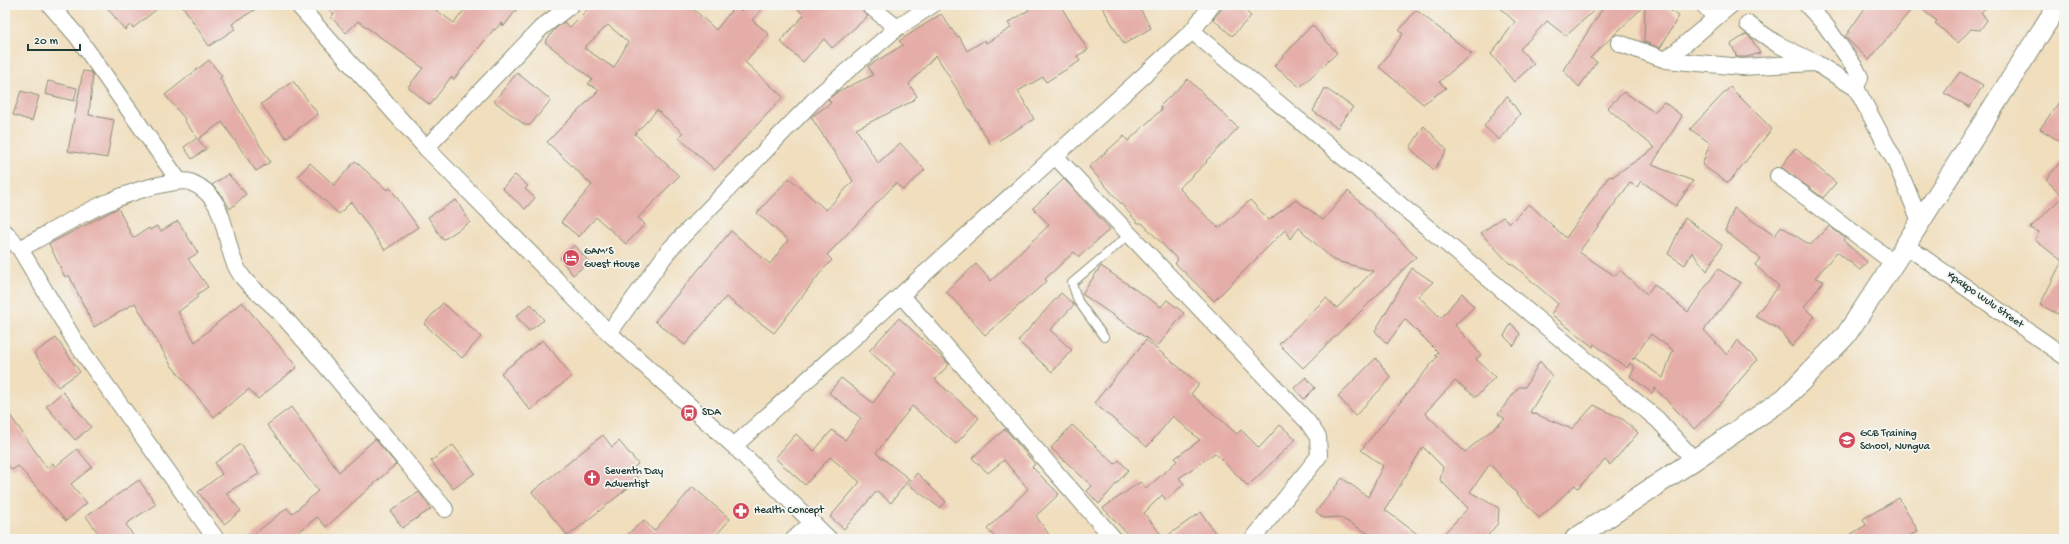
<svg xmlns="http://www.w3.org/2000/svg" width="2069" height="544" font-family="'Gochi Hand',sans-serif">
  <rect width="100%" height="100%" fill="#f6f6f2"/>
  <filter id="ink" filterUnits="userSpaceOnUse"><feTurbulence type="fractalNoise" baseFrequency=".025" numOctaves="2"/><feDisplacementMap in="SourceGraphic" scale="8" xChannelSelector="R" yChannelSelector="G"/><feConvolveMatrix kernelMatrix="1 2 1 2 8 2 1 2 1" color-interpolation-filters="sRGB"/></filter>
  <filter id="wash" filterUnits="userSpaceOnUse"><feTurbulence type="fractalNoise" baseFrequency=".012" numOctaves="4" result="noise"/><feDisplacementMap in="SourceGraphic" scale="16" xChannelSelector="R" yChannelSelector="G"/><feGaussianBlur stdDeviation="0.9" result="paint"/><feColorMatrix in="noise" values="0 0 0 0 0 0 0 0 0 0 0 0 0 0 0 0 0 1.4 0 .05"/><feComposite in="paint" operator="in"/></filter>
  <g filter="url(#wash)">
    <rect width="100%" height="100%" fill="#f0debd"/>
    <g id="blocks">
      <path fill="#e5ada8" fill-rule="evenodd" d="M105,5H162L133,28L130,25L125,30Z
        M182,5H262L232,24L235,29L209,46Z
        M323,5H429L454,23L468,5H520L504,26L501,23L495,30L494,29L454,79L451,77L430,105L408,87L423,68L358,21L346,33L331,17L334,14Z
        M592,5H689L716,30L735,6L741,11L747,5H766L752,20L769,34L745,62L783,97L715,170L679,138L683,133L657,110L635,134L679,176L638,218L645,224L626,244L596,217L579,237L561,222L592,185L547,142L599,90L588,84L592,79L545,42L555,29L564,22L570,27ZM608,25L628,42L614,68L584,48Z
        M794,5H860L863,12L868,16L832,48L824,39L803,62L780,41L804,15Z
        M1026,5H1060L1088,50L1077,56L1080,61L1046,82L1043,77L1018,91L1034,119L991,145L936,55L909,84L917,96L911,102L856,129L878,163L900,143L925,170L903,190L896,183L827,255L832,260L821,272L774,333L726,297L685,345L655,321L731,231L770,264L788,240L757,213L789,178L826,210L853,181L811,117L831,103L828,99L839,91L873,75L868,66L903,45L899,41L941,14L957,37L959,36L967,51L985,40L986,43L1011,28L1008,23L1029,10Z
        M1101,5H1138L1151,28L1124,44Z
        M1225,5H1239L1251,16L1232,36L1213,19Z
        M1497,5H1600L1566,36L1547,21L1520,49L1534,64L1514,82L1491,54L1515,22Z
        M1605,5H1662L1679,16L1660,48L1644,42L1645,5L1590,58L1597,62L1579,87L1563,70Z
        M1867,5H1915L1869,60L1845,37Z
        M1916,5H1989L1981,12L1987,20L1980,30L1971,29L1958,43L1935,23L1937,21Z
        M1416,10L1472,54L1439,82L1446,88L1423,104L1379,67L1403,34L1399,31Z
        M1312,25L1337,53L1300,87L1274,66Z
        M1746,34L1751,38L1760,53L1747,57H1737L1731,44Z
        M209,60L222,76L220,78L270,162L256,171L222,122L198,139L206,149L192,159L184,147L197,138L184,120L185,119L165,95Z
        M83,71L91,72L93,75L89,115L114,120L107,158L68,151Z
        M1960,72L1983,85L1970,107L1944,93Z
        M517,73L551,100L530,125H525L494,101Z
        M1188,79L1238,128L1206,161L1207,162L1179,188L1214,224L1220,228L1250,200L1269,220L1296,200L1323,220L1348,191L1390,230L1416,257L1303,368L1279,344L1326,298L1337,308L1373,271L1333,260L1299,228L1290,239L1285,230L1214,301L1175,263L1178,260L1142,223H1138L1089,167L1124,136L1128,141L1162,109L1160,106Z
        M48,81L77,88L74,101L45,94Z
        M293,81L318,114L286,138L261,104Z
        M1730,87L1772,129L1728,183L1702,165L1710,143L1690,129Z
        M1325,88L1353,107L1337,128L1313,111Z
        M21,91L39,96L32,121L13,115Z
        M1624,92L1654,112L1664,102L1682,116L1652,165L1693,181L1676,206L1641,181L1637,187L1630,183L1579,252L1615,276L1620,270L1647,294L1654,284L1688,312L1718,269L1741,283L1704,330L1727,355L1737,340L1757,360L1718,406L1694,429L1655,388L1652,393L1630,376L1635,368L1630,363L1627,368L1594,344L1593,347L1551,314L1558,304L1511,263L1510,264L1481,233L1503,217L1510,223L1529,204L1566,238L1610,175L1612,177L1655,148L1607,108ZM1651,334L1673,350L1663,378L1635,358L1632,360Z
        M2064,95V144L2040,129Z
        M1507,96L1520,114L1499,140L1484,126Z
        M1424,126L1447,150L1434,170L1410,148Z
        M1795,148L1836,183L1823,198L1781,167Z
        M2064,157V300L2058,314L2040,305L2062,261L2035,240L2039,232L2030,228L2063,196L2046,180Z
        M355,161L387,190L390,188L418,227L385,250L351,202L339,214L298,176L310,163L334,185Z
        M228,174L246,194L230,209L221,194L212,185Z
        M515,175L528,186L525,189L535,198L525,209L502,188Z
        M1064,179L1110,229L1079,257L1074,252L1045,279L1047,281L985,335L946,291L976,264L991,281L1049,225L1033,208Z
        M456,200L470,222L443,240L428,217Z
        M118,208L133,238L149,228L150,230L157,226L161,231L178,221L198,253L188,259L208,287L196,295L198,297L178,312L195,342L242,302L297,367L258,399L249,389L214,417L171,365L135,303L94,327L69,275L65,277L49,244Z
        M1734,208L1775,236L1781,226L1810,245L1829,226L1845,238L1843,240L1867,262L1860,270L1837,252L1815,278L1824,281L1804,307L1814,317L1792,347L1779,329L1755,316L1779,286L1755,265L1760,258L1725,231Z
        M1685,218L1722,245L1707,271L1692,252L1685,265L1668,254Z
        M575,245L589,262L573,275L560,258Z
        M1101,266L1161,307L1167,300L1184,313L1158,346L1082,294Z
        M1412,268L1433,282L1418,296L1441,318L1462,293L1474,307L1455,325L1481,355L1476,359L1495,377L1476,397L1455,381L1425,413L1465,452L1505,419L1498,414L1519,387H1525L1540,361L1552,376L1530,412L1572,429L1594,405L1624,420L1638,433L1610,465L1605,460L1578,488L1575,485L1539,518L1490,464L1470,492L1499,508L1498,523L1485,539H1439L1468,508L1440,480L1443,467L1423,447L1385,510L1424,539H1378L1339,517L1324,518L1316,512L1342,478L1368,497L1383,466L1361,450L1437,357L1435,355L1438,352L1405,319L1387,344L1375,331Z
        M1061,293L1074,305L1050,330L1072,350L1052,372L1018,341Z
        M443,303L481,337L462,358L424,324Z
        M531,304L544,320L529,331L516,316Z
        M899,318L949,364L935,380L979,418L956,444L912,406L876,453L909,479L891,503L877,491L844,529L830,517L860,482L830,457L805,485L775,458L796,434L814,451L832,430L845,440L861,418L829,393L841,378L873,403L895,374L869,351Z
        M1511,323L1520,334L1514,346L1504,336Z
        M56,338L80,372L58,387L34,353Z
        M543,340L572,376L530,410L501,373Z
        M1146,340L1199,384L1191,394L1237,434L1241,430L1259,448L1280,425L1296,439L1248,486L1215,453L1179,478L1184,484L1166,500L1162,495L1144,513L1164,538L1201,512L1219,539H1132L1103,508L1140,482L1146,489L1177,461L1175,458L1200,440L1173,416L1147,447L1094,403Z
        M1376,358L1391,378L1355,416L1338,396Z
        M1306,377L1315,388L1304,399L1294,388Z
        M63,392L91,427L75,440L46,406Z
        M291,407L339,472L375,439L396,464L326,527L317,517L290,539H248L287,508L292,514L318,491L267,425Z
        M5,408L47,468L53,463L55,467L77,449L92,467L71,484L87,503L66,521L18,466L12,470L5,461Z
        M1072,425L1115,464L1119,460L1128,470L1099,504L1087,491L1092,486L1051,448Z
        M1005,429L1035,464L1032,467L1059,494L1036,516L1052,539H997L987,529L1028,489L1004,460L988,473L972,458Z
        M603,435L612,447L619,441L638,464L631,470L639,479L568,536L532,492Z
        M241,444L259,474L226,493L241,511L224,524L198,492L222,474L215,463Z
        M453,445L475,473L453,489L431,461Z
        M917,473L946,502L940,508L908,484Z
        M139,480L156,504L126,524L135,539H102L86,516Z
        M693,487L730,519L713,539H622L644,520L654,531Z
        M419,492L431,509L402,528L391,511Z
        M1899,498L1918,531L1904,539H1843L1866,525L1863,519Z"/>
    </g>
  </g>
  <g filter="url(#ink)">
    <use href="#blocks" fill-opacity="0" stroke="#888e78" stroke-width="1"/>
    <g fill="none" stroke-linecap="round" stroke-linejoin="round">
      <g stroke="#888e78" stroke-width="10">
        <path id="service" d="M1104,337L1078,301L1072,283L1130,234"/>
      </g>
      <g stroke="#888e78" stroke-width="18">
        <path id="minor" d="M50,5L77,36L179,181
          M298,5L426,148L609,333L734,446L829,539
          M869,5L897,28
          M1704,5L1715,17
          M1807,5L1826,26L1856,69L1860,77L1856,88
          M1748,24L1777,44L1816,63L1856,88L1896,163L1920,221
          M1192,31L1658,420L1694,460
          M1619,43L1666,60L1731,5
          M1666,60L1742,67L1814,63
          M426,148L541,28L571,5
          M1055,156L1307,421L1318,437L1319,456L1253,539
          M1778,176L1894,263
          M5,232L20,249L76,343L216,539
          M1905,245L2064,356
          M20,249C67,223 115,192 169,183C176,182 184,180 190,182C234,199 219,249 244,279C255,292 271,302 282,315C338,378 391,444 445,509
          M902,296L1114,539
          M609,333L669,250L819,95L897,28L932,5
          M734,446L1161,60L1192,31L1212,5
          M794,539L812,523"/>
      </g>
      <g stroke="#888e78" stroke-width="22">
        <path id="tertiary" d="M1575,539L1694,460L1785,398L1846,335L1894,263L2058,5"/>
      </g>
      <use href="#service" stroke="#fff" stroke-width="8"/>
      <use href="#minor" stroke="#fff" stroke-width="16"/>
      <use href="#tertiary" stroke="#fff" stroke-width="20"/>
    </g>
  </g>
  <defs>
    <g id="hotel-disc" transform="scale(0.9)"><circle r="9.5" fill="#d1495b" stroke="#f6f6f2"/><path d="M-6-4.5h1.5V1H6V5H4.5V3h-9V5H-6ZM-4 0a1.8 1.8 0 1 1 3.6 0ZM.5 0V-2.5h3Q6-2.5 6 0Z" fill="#fff"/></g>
    <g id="bus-disc" transform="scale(0.9)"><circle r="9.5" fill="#d1495b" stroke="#f6f6f2"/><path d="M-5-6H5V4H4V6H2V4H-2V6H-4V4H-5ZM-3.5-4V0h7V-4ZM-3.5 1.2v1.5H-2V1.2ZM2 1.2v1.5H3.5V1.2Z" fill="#fff"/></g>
    <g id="school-disc" transform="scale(0.9)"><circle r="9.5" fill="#d1495b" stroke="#f6f6f2"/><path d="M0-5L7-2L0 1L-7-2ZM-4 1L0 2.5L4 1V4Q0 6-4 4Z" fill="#fff"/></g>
    <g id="church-disc" transform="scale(0.9)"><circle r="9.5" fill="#d1495b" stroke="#f6f6f2"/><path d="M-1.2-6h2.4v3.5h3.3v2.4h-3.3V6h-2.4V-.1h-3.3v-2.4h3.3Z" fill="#fff"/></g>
    <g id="pharmacy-disc" transform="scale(0.9)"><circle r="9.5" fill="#d1495b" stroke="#f6f6f2"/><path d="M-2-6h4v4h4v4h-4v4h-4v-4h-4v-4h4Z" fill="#fff"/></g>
  </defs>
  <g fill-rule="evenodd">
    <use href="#hotel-disc" x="571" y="258"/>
    <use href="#bus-disc" x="689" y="413"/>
    <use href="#school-disc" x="1847" y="440"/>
    <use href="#church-disc" x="592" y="478"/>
    <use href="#pharmacy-disc" x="741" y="511"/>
  </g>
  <g text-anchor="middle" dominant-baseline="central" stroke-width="3.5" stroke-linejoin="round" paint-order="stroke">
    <g font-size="11" fill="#1f3d34" stroke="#f6f6f2" text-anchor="start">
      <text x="584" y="252">GAM’S<tspan x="584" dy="13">Guest House</tspan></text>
      <text x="702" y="413">SDA</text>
      <text x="1860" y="434">GCB Training<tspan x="1860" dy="13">School, Nungua</tspan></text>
      <text x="605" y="472">Seventh Day<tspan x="605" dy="13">Adventist</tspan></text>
      <text x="754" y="511">Health Concept</text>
    </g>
    <g font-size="11" fill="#1f3d34" stroke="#f6f6f2">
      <text transform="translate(1985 300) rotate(35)">Kpakpo Wulu Street</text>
    </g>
  </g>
  <rect width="2069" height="544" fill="none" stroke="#f6f6f2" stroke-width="20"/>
  <path d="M28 44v6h52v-6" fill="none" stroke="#1f3d34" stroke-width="2"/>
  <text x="34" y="44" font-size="12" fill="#1f3d34" stroke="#f6f6f2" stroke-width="3" paint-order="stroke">20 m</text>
</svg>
